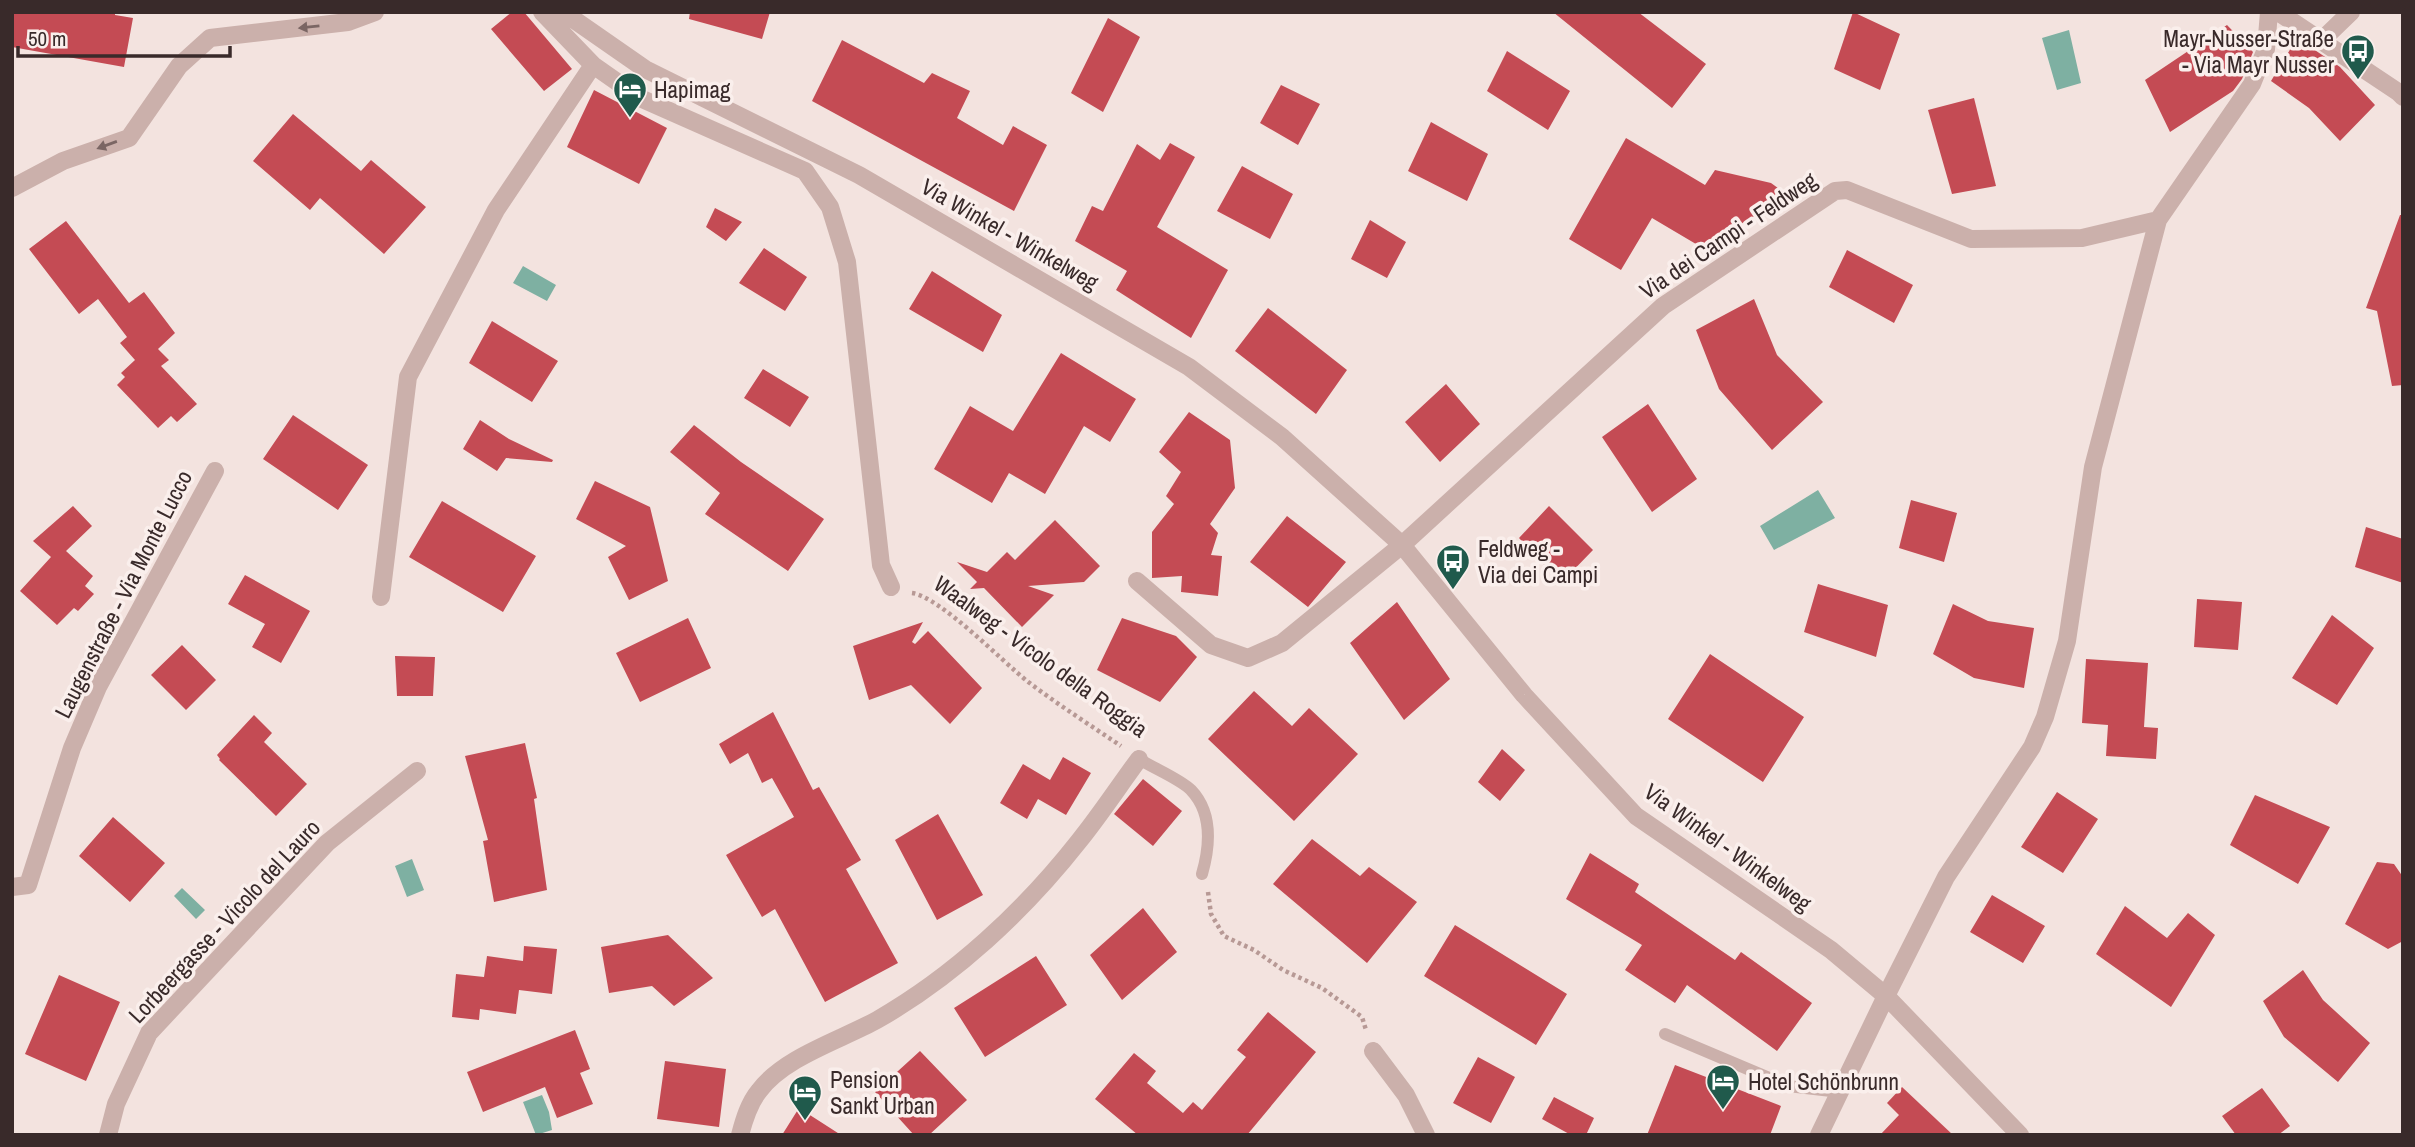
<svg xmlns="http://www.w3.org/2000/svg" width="2415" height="1147" font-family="'Archivo Narrow',sans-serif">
  <rect width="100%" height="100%" fill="#f3e3df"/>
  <path fill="#7eb0a2" d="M2069,30L2081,83L2057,90L2042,38Z
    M523,266L556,285L547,301L513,283Z
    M1818,490L1835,518L1774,550L1760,526Z
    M412,859L424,890L407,897L395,866Z
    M182,888L205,910L196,919L174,896Z
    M542,1095L549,1112L552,1130L536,1135L523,1102Z"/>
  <path fill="#c44b54" d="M12,12H115V15L133,18L124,67L12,47Z
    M512,12H524L572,69L544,91L491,29Z
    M690,12H770L762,39L689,19Z
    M1553,12H1638L1706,64L1672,108Z
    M1853,12L1900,34L1880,90L1834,69Z
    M1108,18L1140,37L1103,112L1071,93Z
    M2227,25L2253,52L2242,79L2233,91L2170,132L2145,80Z
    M2297,38L2340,67L2375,105L2340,141L2309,108L2271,81Z
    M842,40L924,83L932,73L970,91L957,118L1003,145L1013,126L1047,145L1014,211L812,101Z
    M1507,51L1570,91L1548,130L1487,91Z
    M1281,85L1320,104L1298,145L1260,123Z
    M594,90L667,128L639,184L567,147Z
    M1974,98L1996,186L1952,194L1928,110Z
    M293,114L361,171L371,160L426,207L384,254L320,198L310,210L253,161Z
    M1431,122L1488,154L1467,201L1408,171Z
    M1626,138L1705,185L1715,170L1771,183L1782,191L1772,206L1701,247L1652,218L1621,270L1569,239Z
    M1170,143L1195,157L1157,227L1228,270L1191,338L1116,290L1127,271L1075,241L1092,206L1103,211L1137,144L1160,160Z
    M1242,166L1293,194L1270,239L1217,211Z
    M715,208L742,222L726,241L706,227Z
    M2400,215H2403V385L2392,386L2377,311L2366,308Z
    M1370,220L1406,242L1387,278L1351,259Z
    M66,221L129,303L144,292L175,333L158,349L169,360L161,366L197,404L177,422L171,416L158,428L117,385L125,377L121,373L135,360L120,343L127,337L98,299L79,314L29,249Z
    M764,248L807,277L785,311L739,283Z
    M1847,250L1913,285L1894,323L1829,287Z
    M932,271L1002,315L983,352L909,309Z
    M1754,299L1777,355L1823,402L1772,450L1719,389L1696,330Z
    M1268,308L1347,370L1316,414L1235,351Z
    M492,321L558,361L532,402L469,363Z
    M1061,353L1136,399L1110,442L1084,426L1045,494L1009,473L992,503L934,469L970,406L1013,431Z
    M763,369L809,397L790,427L744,398Z
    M1446,384L1480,424L1440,462L1405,422Z
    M1648,404L1697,479L1652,512L1602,437Z
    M1189,412L1230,440L1235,488L1210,524L1218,533L1211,555L1222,556L1218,596L1181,592L1182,576L1152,578V532L1174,504L1166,496L1181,472L1159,452Z
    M293,415L368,465L338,510L263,459Z
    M480,420L509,439L553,460L552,462L506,458L497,471L463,449Z
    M694,425L741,462L824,519L788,571L705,514L720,493L670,452Z
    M595,481L650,507L668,581L629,600L608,557L626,546L576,519Z
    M1911,500L1957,513L1944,562L1899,548Z
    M442,501L536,556L503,612L409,557Z
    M73,506L92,526L66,551L93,576L85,586L94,594L78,611L74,608L57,625L20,591L51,557L33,541Z
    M1549,506L1593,550L1561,583L1519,538Z
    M1287,516L1346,562L1308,607L1250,562Z
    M1055,520L1100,566L1084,582L1028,586L1054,595L1022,627L984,588L970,589L977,582L957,562L987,572L1007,552L1015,560Z
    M2366,527L2403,539V583L2355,567Z
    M245,575L310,611L281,663L252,647L265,624L228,604Z
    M1818,584L1888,605L1876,657L1804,632Z
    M2197,599L2242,602L2238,650L2194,647Z
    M1397,602L1450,679L1404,720L1350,643Z
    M1953,604L1988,621L2034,628L2024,688L1974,678L1933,654Z
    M2332,615L2374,648L2337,705L2292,678Z
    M688,618L711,668L640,702L616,653Z
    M1122,618L1176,636L1197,657L1160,702L1097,670Z
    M923,622L912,642L915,644L928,631L982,688L950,724L911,685L869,700L853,646Z
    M182,645L216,680L186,710L151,675Z
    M1710,654L1804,717L1763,782L1668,719Z
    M395,656L435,657L433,696H397Z
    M2086,659L2148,663L2144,727L2158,728L2156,759L2106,756L2108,725L2082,723Z
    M1254,691L1292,726L1309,708L1358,754L1294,821L1208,739Z
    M773,712L813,790L819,787L861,860L846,869L898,963L825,1002L775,909L762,917L726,855L794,817L772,778L762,783L748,753L730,764L719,744Z
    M254,715L272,733L264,742L307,784L276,816L219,760L220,759L217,755Z
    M525,743L537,798L534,799L547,890L494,902L483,841L488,840L465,756Z
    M1502,749L1525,770L1500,801L1478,782Z
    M1063,757L1091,773L1066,815L1038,799L1027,819L1000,803L1023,764L1050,780Z
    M1143,779L1182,811L1153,846L1114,814Z
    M2057,792L2098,819L2063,873L2021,847Z
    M2255,795L2330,827L2298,884L2230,845Z
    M938,814L983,895L937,920L895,840Z
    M113,817L165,863L130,902L79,856Z
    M1312,839L1360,876L1369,867L1417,902L1367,963L1273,884Z
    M1590,853L1639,884L1635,892L1735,960L1741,952L1812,1003L1777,1051L1687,985L1675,1003L1625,970L1642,945L1566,899Z
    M2377,862L2394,864L2403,877V941L2388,949L2345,924Z
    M1992,895L2045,926L2023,963L1970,932Z
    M2125,906L2167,938L2188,913L2215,935L2171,1007L2096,954Z
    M1143,908L1177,952L1122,1000L1090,955Z
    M1455,925L1567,994L1536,1045L1424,976Z
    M668,935L713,978L674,1006L652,986L609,993L601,947Z
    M524,946L557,949L552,994L519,990L516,1014L480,1009L479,1020L452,1017L456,974L484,977L487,956L523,961Z
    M1036,956L1067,1005L985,1057L954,1008Z
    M2303,970L2323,1000L2370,1043L2338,1082L2284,1037L2263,1001Z
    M59,975L120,1002L86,1081L25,1054Z
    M1268,1012L1316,1052L1247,1135H1138L1095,1099L1134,1053L1156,1071L1147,1083L1183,1113L1193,1102L1202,1110L1246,1057L1237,1050Z
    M575,1030L590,1069L580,1073L593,1104L557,1118L545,1087L483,1112L467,1072Z
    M920,1051L967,1100L929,1135H914L875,1092Z
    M1478,1057L1515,1077L1491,1123L1453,1103Z
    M665,1061L726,1069L719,1127L657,1119Z
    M1675,1065L1781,1106L1770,1135H1647Z
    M1902,1087L1953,1135H1880L1899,1115L1887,1103Z
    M2262,1088L2290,1126L2278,1135H2236L2222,1116Z
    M1554,1097L1594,1118L1586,1135H1571L1542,1119Z
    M799,1108L841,1135H782Z"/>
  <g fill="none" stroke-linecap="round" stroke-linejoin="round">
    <path stroke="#b79995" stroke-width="4.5" stroke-dasharray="3.5 3.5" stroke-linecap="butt" d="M912,593C940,597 1002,661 1027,681C1057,704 1090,725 1121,746
      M1208,892L1211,914L1224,936L1254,950L1283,970L1322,988L1362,1017L1366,1030"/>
    <path stroke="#cbb0ab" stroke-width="12" d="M1139,759C1153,768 1180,779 1191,790C1213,813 1210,846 1202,874
      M1665,1034L1788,1086L1840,1092"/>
    <path stroke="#cbb0ab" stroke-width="18" d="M542,12L593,65L640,98L805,171L830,207L847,262L881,565L891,587
      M563,12L645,69L859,175L1189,367L1282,437L1402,545L1524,695L1636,816L1831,950L1886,996L2020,1135
      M2278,12L2398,92L2403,97
      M2322,40L2351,12
      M12,188L63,161L129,138L179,66L210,38L348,22L375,12
      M1137,581L1211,645L1248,658L1282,643L1402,545L1663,306L1835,191L1847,190L1971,239L2082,238L2158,220
      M381,597L408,377L496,210L593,65
      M12,887L28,885L72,748L98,687L215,471
      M1373,1051L1406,1095L1426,1135
      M108,1135L116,1104L149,1033L327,843L417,771
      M740,1135C744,1120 749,1103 759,1091C784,1057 841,1040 877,1020C954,976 1024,911 1079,841C1100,815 1119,786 1139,759
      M1819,1135L1886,996L1946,877L2032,747L2045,717L2067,641L2093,467L2158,220L2252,84L2266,49L2269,12"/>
  </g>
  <defs><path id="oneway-solid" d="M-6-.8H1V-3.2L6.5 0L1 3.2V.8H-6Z" transform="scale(1.75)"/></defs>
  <g fill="#7b6664">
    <use href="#oneway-solid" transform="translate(309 27) rotate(174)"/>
    <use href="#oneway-solid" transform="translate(107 145) rotate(160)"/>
  </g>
  <defs>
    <g id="bus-pin" transform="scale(1.75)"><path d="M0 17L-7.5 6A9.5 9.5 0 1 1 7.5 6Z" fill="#205a4c" stroke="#faefec"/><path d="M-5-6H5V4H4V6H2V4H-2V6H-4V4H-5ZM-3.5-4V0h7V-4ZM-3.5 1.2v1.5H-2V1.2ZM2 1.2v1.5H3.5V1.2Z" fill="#fff"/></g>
    <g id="hotel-pin" transform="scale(1.75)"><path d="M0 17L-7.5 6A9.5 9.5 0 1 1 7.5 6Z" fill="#205a4c" stroke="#faefec"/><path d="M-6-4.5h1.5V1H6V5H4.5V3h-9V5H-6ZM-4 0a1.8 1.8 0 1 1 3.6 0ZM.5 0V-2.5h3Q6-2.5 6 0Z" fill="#fff"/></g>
  </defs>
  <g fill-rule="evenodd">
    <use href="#bus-pin" x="2358" y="51"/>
    <use href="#hotel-pin" x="630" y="89"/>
    <use href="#bus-pin" x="1453" y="561"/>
    <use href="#hotel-pin" x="1723" y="1081"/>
    <use href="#hotel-pin" x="805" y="1092"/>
  </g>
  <g text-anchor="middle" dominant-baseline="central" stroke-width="7" stroke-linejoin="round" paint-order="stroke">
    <g font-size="23" fill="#392a2a" stroke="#faefec" text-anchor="start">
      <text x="2334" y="38" text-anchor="end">Mayr-Nusser-Straße<tspan x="2334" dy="26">- Via Mayr Nusser</tspan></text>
      <text x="654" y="89">Hapimag</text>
      <text x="1478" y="548">Feldweg -<tspan x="1478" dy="26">Via dei Campi</tspan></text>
      <text x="830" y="1079">Pension<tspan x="830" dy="26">Sankt Urban</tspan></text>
      <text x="1748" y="1081">Hotel Schönbrunn</text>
    </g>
    <g font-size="23" fill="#392a2a" stroke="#faefec">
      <text transform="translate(1010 234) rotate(30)">Via Winkel - Winkelweg</text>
      <text transform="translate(1728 235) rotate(-34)">Via dei Campi - Feldweg</text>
      <text transform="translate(123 594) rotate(-63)">Laugenstraße - Via Monte Lucco</text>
      <text transform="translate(1041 656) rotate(36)">Waalweg - Vicolo della Roggia</text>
      <text transform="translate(1728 847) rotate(36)">Via Winkel - Winkelweg</text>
      <text transform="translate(224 921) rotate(-47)">Lorbeergasse - Vicolo del Lauro</text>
    </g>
  </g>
  <rect width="2415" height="1147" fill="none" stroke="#392a2a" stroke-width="28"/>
  <path d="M18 46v10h212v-10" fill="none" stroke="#392a2a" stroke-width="3.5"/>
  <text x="28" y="46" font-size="21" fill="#392a2a" stroke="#faefec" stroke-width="5" paint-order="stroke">50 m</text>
</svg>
